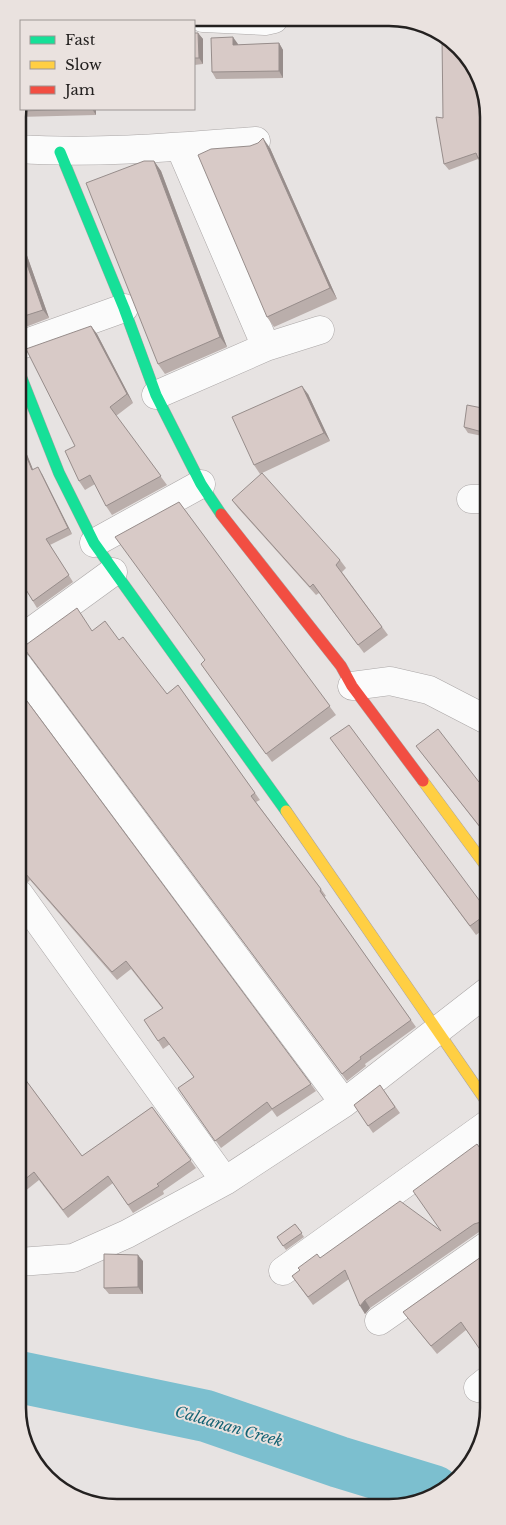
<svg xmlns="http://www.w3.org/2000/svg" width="506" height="1525" font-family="'Libre Baskerville',serif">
  <rect width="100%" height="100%" fill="#e7e3e2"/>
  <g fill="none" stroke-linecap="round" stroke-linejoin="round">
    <path stroke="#7cbfcf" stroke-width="52" d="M19,1377L206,1416L339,1462L434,1491"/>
    <g stroke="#aaa6a6" stroke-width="29">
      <path id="street" d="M203,18L265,21L274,19
        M180,147L266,347
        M18,149C97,154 177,147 256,141
        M18,346L124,308
        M156,395L266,347L320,330
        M471,499H487
        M94,543L201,484
        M18,641L113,572
        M18,665L344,1103
        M352,686L390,681L429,690L487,720
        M19,894L225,1181
        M19,1262L73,1258L127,1234L225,1181L344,1103L488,991
        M283,1271L488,1124
        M379,1321L488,1245
        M478,1388L488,1380"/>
    </g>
    <g stroke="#aaa6a6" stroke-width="12">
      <path id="fast" d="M60,152L124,308L156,395L201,484L221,514
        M18,369L59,473L94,543L286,811"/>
    </g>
    <g stroke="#aaa6a6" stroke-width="12">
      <path id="slow" d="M423,781L488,869
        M286,811L488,1104"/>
    </g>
    <g stroke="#aaa6a6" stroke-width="12">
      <path id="jam" d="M221,514L341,666L352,686L423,781"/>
    </g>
    <use href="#street" stroke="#fbfbfb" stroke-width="28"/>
    <use href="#fast" stroke="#16e098" stroke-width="11"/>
    <use href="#slow" stroke="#ffcf43" stroke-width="11"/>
    <use href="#jam" stroke="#f24e42" stroke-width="11"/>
  </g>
  <path fill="#baaeab" d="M194,33H198L203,39V64L194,65Z
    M279,43L283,50V78L216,79L212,72L238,44V45Z
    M487,98V163L482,164L478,159L449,170L444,164L443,118Z
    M96,109V115L18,117V110Z
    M270,148L337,299L274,327L267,317Z
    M154,161L161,171L227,347L165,374L158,364Z
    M18,230L49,318L23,328L18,321Z
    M91,326L97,334L133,403L116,416L167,485L112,515L106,506L95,484L85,490L79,481Z
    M308,394L330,441L260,474L254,465Z
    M487,409V437L468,433L464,427Z
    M18,432L33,470L42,474L72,534L50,545L73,582L37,608L18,577Z
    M232,500L340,560L346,568L342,572L388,635L364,653L319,593L316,595L238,508Z
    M179,502L336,715L272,762L201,664L205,660Z
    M119,640L167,694L178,685L260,800L256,802L321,889L326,896L324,897L416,1027L365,1064L366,1066L347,1081L23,647Z
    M18,689L316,1091L277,1117L272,1110L221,1148L178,1088L194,1077L170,1044L163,1049L158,1041L162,1008L131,969L117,980L30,880L28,882L19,879Z
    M416,746L479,782L488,775V838Z
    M337,747L488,912V926L476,935Z
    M19,1071L82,1156L152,1107L196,1168L163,1191L164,1194L133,1213L113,1183L68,1218L39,1180L19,1196Z
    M380,1085L400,1113L373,1133L354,1105Z
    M488,1159V1230H486L479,1232L370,1308L365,1314L349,1279L313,1305L292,1276L320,1258L441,1231Z
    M295,1224L304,1237L286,1250L277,1237Z
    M488,1252V1357L487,1358L466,1330L437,1354L403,1312Z
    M143,1261V1294H109L104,1288Z"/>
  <path fill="#978d8b" d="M198,33L203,39V64L199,58Z
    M233,37L238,44V51L233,45Z
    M279,43L283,50V78L279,71Z
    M92,109H96V115Z
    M263,138L270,148L337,299L330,288Z
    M154,161L161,171L227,347L220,337Z
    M18,230L49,318L43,310L18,239Z
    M91,326L97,334L133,403L127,394Z
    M302,386L308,394L330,441L324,433Z
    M18,432L36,477L32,470L18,436Z
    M38,467L42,474L72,534L68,528Z
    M138,1255L143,1261V1294L138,1287Z
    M365,1300L370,1308L365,1314L360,1306Z"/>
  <path fill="#d8cac7" stroke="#978d8b" d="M194,33H198L199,58H194Z
    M233,37V45L279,43V71L212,72L211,38Z
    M442,37L460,47L487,98V157L478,158L476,153L444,164L436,117L443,118Z
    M21,97V109H92L18,111Z
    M263,138L330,288L267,317L198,155L211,149L250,146L258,143Z
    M144,161H154L220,337L158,364L86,183Z
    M18,239L43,310L18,318Z
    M91,326L127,394L110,407L161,476L106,506L90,475L79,481L65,451L75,446L26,349Z
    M302,386L324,433L254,465L232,417Z
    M467,405L487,409V441L486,433L464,427Z
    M18,436L32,470L38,467L68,528L46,539L69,575L33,601L18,577Z
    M262,473L340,560L336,565L382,627L358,645L313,584L310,587L232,500Z
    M179,502L330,706L266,754L201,664L205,660L115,537Z
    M77,608L92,631L105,621L119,640L123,637L167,694L178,685L255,793L251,796L321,889L320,891L411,1020L360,1057L361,1059L342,1074L23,647Z
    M18,689L311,1084L272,1109L267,1102L215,1141L178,1088L194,1077L164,1037L158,1041L144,1020L163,1008L126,961L112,972L25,873L22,874L19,873Z
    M349,725L488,912V913L470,926L330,738Z
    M438,729L479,782L488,775V837L416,746Z
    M19,1071L82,1156L152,1107L191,1160L157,1184L159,1186L128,1205L108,1176L63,1210L34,1172L19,1184Z
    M380,1085L395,1107L368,1126L354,1105Z
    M477,1144L488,1159V1223L481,1222L474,1224L365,1300L360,1306L345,1270L308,1297L292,1276L300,1270L298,1268L317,1254L320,1258L400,1201L441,1231L413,1191Z
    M295,1224L302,1233L283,1246L277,1237Z
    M488,1252V1346L481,1351L461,1322L431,1346L403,1312Z
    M104,1254L138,1255V1287L104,1288Z"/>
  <g text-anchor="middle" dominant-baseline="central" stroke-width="4" stroke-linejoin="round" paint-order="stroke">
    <g font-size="15" font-style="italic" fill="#126273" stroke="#eae2df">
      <text transform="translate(229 1426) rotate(16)">Calaanan Creek</text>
    </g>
  </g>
  <path d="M0 0H506V1525H0ZM117 26H389A91 91 0 0 1 480 117V1408A91 91 0 0 1 389 1499H117A91 91 0 0 1 26 1408V117A91 91 0 0 1 117 26Z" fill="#eae2df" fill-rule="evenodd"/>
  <path fill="none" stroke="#242120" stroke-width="2.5" d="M117 26H389A91 91 0 0 1 480 117V1408A91 91 0 0 1 389 1499H117A91 91 0 0 1 26 1408V117A91 91 0 0 1 117 26Z"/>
  <rect x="20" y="20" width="175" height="90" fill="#eae2df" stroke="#9b9593"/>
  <rect x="30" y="36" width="25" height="8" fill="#16e098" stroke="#9b9593"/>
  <text x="65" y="45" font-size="15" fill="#242120">Fast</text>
  <rect x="30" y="61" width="25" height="8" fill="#ffcf43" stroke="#9b9593"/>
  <text x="65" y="70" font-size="15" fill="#242120">Slow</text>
  <rect x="30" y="86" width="25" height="8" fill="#f24e42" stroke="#9b9593"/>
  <text x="65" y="95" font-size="15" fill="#242120">Jam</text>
</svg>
